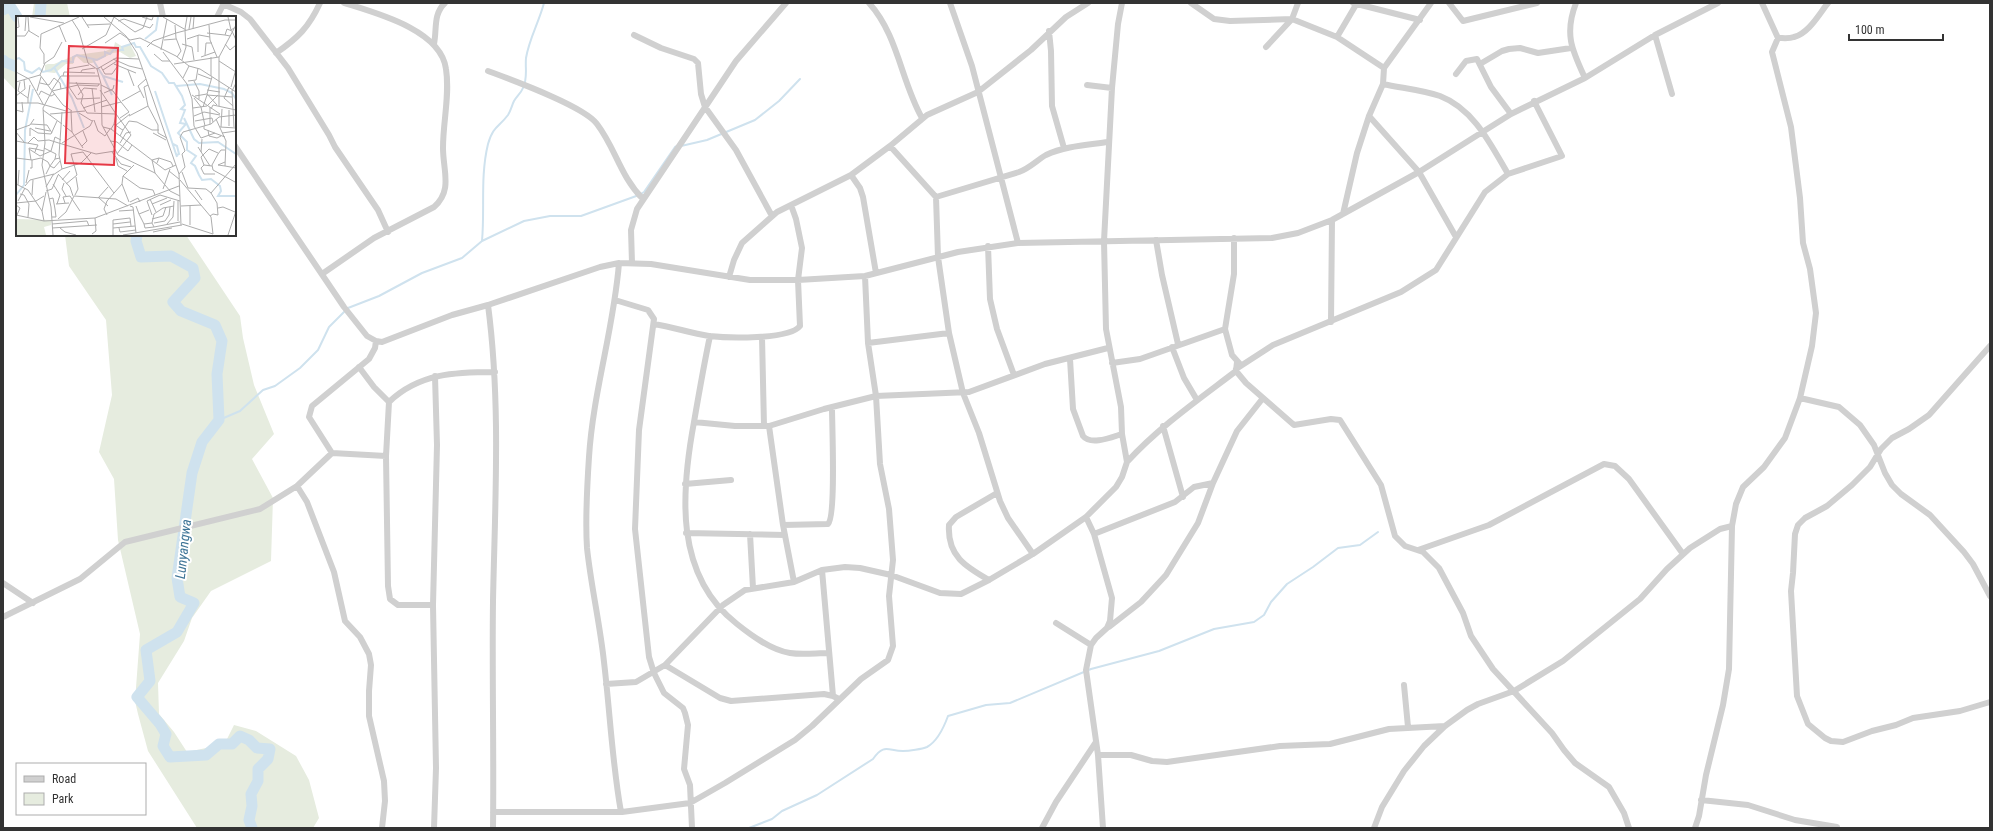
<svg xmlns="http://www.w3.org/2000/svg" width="1993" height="831" font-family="'Roboto Condensed',sans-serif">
  <rect width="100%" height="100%" fill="#fff"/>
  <path fill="#e6ecdf" d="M3,3H10L21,17H17V92L3,77Z
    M34,3H67L70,17H32Z
    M65,235H186L240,316L243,338L254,385L274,434L252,459L273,498L271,561L211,591L192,618L184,641L158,683L159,714L174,732L187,752L206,748L227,739L234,725L256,731L296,756L309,780L319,818L313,828H197L148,751L138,714L135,701L140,634L118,540L114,479L99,452L112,395L106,320L69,266Z"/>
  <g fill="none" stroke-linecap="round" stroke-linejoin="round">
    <path stroke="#cfe2ee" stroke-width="2" d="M681,146L707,140L755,120L779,101L800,79
      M482,241L524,221L550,216H581L639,195L644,192L675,147L677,146
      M219,420L240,411L263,390L275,386L300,368L318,350L329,327L348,308L379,296L422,273L462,258L482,241C485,209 480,177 488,144C493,126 499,127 508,115C511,110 512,105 514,101C517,96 521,93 523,88C528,78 525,68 526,58C529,39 539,22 544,3
      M749,828L772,819L782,811L817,795L873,759C884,743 888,751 903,751C909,751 922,749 927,747C938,741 944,727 948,716L986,705L1010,703L1091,669L1159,651L1214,629L1254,622L1264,615L1271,602L1287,584L1313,567L1338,548L1360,545L1378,532"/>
    <path stroke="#cfe2ee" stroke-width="11" d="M3,10L10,6L17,17
      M40,17L41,3
      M3,60L5,62L17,67
      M137,235L136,241L141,257L171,256L193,268L195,278L173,302L181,311L215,325L222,341L217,374L219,420L202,442L192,473L177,578L180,597L194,603L177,632L146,650L150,681L137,697L160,724L166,734L163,746L170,757L206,755L219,744H232L240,736L249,740L257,748L270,749L268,759L258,769V781L251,794L252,806L249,820L252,828"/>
    <path stroke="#d0d0d0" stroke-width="6" d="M160,3L163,17
      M869,3C898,35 901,81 922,118
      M950,3L972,66L1018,243
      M1191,3L1214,19L1230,21L1292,19
      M1298,3L1292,19L1337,37L1384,68
      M1353,3L1420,20
      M1449,3L1463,21L1537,3
      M1576,3C1564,34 1572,50 1585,78
      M223,4L241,12L250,19L288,68L329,135L335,147L378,210L388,232
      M217,17L224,3
      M1049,31L1051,51L1052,106L1064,148
      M634,35L661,48L694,59L698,63L701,94L705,107L736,150L772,216
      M1655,35L1672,94
      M1337,37L1357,3
      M1778,38C1783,38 1789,39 1794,37C1809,33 1819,14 1828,3
      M434,44C437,29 433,14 445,3
      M1266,47L1292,19
      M276,53C298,38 309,27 320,3
      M1480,64L1502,51L1509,49L1520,48L1538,53L1571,48
      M488,71C512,80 584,106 597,124C616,149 620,176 643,199
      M1456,74L1466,61L1477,59L1491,87L1511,114
      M1087,85L1112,88
      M1369,116L1419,172L1456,237
      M235,146L344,307L367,336L376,341L382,342L452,315L488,305L600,267L619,263L651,264L750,280H798L865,276L958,252L1018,243L1272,238L1298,233L1332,220L1419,172L1511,114L1585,78L1655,35L1718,3
      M890,146L936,197L938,257L949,333L963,393L979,433L1000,501L1008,518L1033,554
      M1508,174L1562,156L1534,101
      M851,175L860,188L863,197L876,273
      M936,197L1019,172C1030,168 1037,160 1046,155C1065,146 1088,145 1108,142
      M1343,214L1357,153L1369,116L1383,84L1384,68L1431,3
      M1234,238V274L1225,329L1232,355L1240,364
      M1156,240L1162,275L1178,344
      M988,246L990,299L997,329L1014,375
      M619,263C614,328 593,392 589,457C587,487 585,518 587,548C591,586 600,624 604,662C610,712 612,762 621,812
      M632,263L631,230L637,209L736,61L786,3
      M322,274L374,238L434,207C453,190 443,171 443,148C443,121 450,95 446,69C441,30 376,13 344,3
      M729,277L734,260L742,243L777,212L851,175L890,146L927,115L978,92L1031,50L1066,17L1088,3
      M615,300L648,310L654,319L639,430L635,529L649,657L654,673L664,693L683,708L685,713L688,725L684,769L690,785L692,828
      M488,305C501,404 495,502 493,601C492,677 494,752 493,828
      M1331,322L1332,220
      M654,324C673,327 690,333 709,336C727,338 789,340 800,326L798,280L802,248L796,219L791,205
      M710,336C704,364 699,393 694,422C681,492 674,575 737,624C752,636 771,650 790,653C803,655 816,653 829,653
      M762,337L764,426
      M376,341L375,348L369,359L312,406L309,417L332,453L386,456
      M868,343L949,333
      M1990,346L1929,415L1909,429L1892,438L1881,449L1870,467L1852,485L1827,506L1805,518L1798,525L1795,534L1793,573L1791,591L1797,696L1808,724L1825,738L1831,741L1843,742L1872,731L1896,725L1913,718L1960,711L1990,702
      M1172,347L1184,378L1197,400
      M1070,359L1073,409L1083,436C1091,446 1112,437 1122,434
      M1112,363L1140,359L1225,329
      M359,367L374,387L389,402
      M1236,369L1273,345L1401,292L1436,270L1485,192L1508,174C1491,145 1474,109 1440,96C1422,90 1401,88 1383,84
      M1236,371L1246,383L1294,425L1331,419L1340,420L1381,485L1395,536L1405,546L1423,552L1439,568L1463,613L1471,636L1493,669L1552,733L1564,750L1575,763L1609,787L1624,813L1629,828
      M1800,398L1839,407L1860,425L1874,445L1885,473L1892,485L1901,494L1930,515L1964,552L1973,564L1990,596
      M694,422L735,426H769L824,409L876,396L969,392L1045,364L1108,348
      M769,426L783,525L794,582
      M1163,426L1183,497
      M1127,462C1159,427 1198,400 1236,371L1237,362
      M685,484L731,480
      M297,486L307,502L334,572L345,621L360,637L369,654L371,665L369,691V716L384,781L385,801L382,828
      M1086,517L1094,534L1112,598L1110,621L1107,628L1096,638L1091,645L1086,670L1098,755L1103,828
      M783,525L828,524C836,517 832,424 832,408
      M686,533L785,535
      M750,534L753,588
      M1094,534L1175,502L1194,487L1213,483
      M1418,550L1489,525L1604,464L1615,466L1629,479L1683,554
      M822,570L833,696
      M989,580C966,567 947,556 949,525L956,517L997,493
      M3,583L33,603
      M433,605H398L390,599L388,586L386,456L389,402C419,373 456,372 495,372
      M3,617L80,579L125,542L260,509L297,486L332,453
      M1056,623L1091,645
      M1109,627L1141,602L1166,575L1198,523L1213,483L1237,431L1263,398
      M665,665L720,698L731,701L824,694L833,696L839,699
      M606,684L636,682L665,665L723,605L745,590L794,582L822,570L845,567L860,568L891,575L940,593L961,594L989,580L1033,554L1086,517L1116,487L1122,477L1127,462L1122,434L1121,407L1106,329L1104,241L1112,88L1118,24L1122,3
      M1404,685L1408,727
      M1098,755H1131L1152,761L1167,762L1280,746L1330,744L1389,729L1445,726
      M1701,800L1748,805L1795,820L1837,827
      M493,812H622L690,803L725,783L795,740L812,726L861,679L888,660L893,646L889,596L893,560L889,509L880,464L876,396L868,343L865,276
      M434,828L436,768L433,605L437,445L435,376
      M1042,828L1056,802L1096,742
      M1374,828L1382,807L1404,771L1424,746L1445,726L1467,710L1478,704L1514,691L1563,661L1640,599L1667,569L1690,548L1720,529L1732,526
      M1695,828L1699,816L1706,775L1723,705L1729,669L1732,526L1736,504L1743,487L1764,467L1785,438L1800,398L1812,346L1816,313L1810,269L1803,243L1800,198L1791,127L1772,52L1778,38L1762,3"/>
  </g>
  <g text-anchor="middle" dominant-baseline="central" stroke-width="4" stroke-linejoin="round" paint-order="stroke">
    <g font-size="14" font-style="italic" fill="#3f7597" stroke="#fff">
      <text transform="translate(183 549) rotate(-84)">Lunyangwa</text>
    </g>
  </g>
  <g transform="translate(16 16)">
    <rect width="220" height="220" fill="#fff"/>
    <path d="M99,26L107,31L114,28L120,40L114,42L104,36L97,37L76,47H68L60,40L57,48H50L39,57L29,56V49L32,48H38L60,39L90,35L98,31ZM0,203L35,204V209L28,211L30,219H0Z" fill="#e6ecdf"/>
    <path fill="none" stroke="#cfe2ee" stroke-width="2" d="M129,23L140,14L142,1M0,43L3,42L8,46L9,54L16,57L23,52L27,56L35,54L46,45L57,46V41L61,39L81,44L89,40V36L94,38L99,32L101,33L99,34H107L106,31L118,27L120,31H124L135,50L146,57L153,67H158L166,80L169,89L165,93L169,94L164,107L170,108L162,117L171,126V134L180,140L175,147L179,150L183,159L186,164L195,163L204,170L205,175L202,180H220M77,44L87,60L107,66M38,51L56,82L68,112M87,60L96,79M160,70L184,68L208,73L216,77L220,83M139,75L161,141M168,102L178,123L183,127L202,126L220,138M157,128L161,130L163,138L161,139M0,179L8,169L9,114L17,73"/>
    <path fill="none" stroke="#adadad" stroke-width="1" d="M12,1L13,15L23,21M14,1L48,7M66,1L73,12M88,1L110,20L121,37L163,158L165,209M98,1L119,16L127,12L131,1M126,1L136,4L137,1M147,1L170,14M212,1L215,14L218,12M56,4L63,15L72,47L81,53M102,5L108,3L134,12L137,8M43,9L50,26M71,9L94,8M159,9L160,22L165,35L161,41M193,9L194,24L201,41M0,12L3,11L2,1M169,13L171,1M173,13L175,1M177,13L178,1M9,15L10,1M191,17L209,19M182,19V36M0,20H9L13,14M214,20L209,19L211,13L216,15L220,24M171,23L183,19L194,21M148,24L160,23M89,27L104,17L114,24L124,22L160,40L173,50L184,53L220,76M166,28L176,31L178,44M209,28L214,34L220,29M131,31L137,25L160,17L209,4H220M66,33L90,19L98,1M145,34L151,3M147,36L171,68L176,83L178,110L185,122L199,117M138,38L146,45H154M189,39L190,27H196M185,41L199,36M203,41L220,9M97,43L113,50L126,53M123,43L100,42L81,53L85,68L86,109L102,139L139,157L154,175L164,180M166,44L170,31L169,15M203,45L220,56M28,48V38L24,32L25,18L63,1M98,48L120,57M158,48L203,41V90M85,51L89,58H96L101,51M51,53L73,49M87,54L101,45M112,54L118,70M0,56L13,63L27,88M65,56L66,54L79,52M182,58L195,63M24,59L29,47L38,41L46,26M53,59V71L61,83L84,82M47,60L48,56L79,57M195,60V41M167,62L173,50M172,65L180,64L182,52M178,65L183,75V83M0,66L24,59L47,89L56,95M4,66L2,75L12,82V87M60,66L67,79L65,87L71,97L100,98L84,74M24,67L33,69L38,62L44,67L45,73M53,67L84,68M85,69L97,75L105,86M132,69L128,71L132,90L142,109V117L151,122M213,71L208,82L217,90M215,71L220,53M76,72L79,96M36,74L45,60H83M191,74L204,76M21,75L25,61M88,77L97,73L98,69M191,78L196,61M23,79L25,75L35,80L39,78M62,79L68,72L81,73M176,79L204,98M0,80L9,73L8,64M179,80L191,78L201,89M12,82L14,69M128,82L122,70L130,63M178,82L185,91L189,110M106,85L124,75M0,87H22L50,95M85,91L105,86L113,96L104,102M187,91L191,79L216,81M67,92L91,84M177,92L191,90L202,79M195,93L197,89L220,94M0,94L7,96L6,86M27,94L46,108M55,95L56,116M63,97L76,105M34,98L69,95M113,100L132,90M178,100L188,96L204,99M200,103L210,125L209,150L220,152M78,104L82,115L89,120L94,113M179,105L196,102L197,106M15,108L31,109L36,117M98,108L100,98L115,119L101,138M194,108V91M47,109L56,116L67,132M100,109L114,98M188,110V113L209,121M213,110V94M87,111L95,113L149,154L160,149M204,111L220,112M205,111L206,93M218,111L216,75L220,67M19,112L34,115M95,113L98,108L105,113L107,114L104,120M0,114L14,109L18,103M107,114L113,105L121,106L136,114H143M192,114L193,120L201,122L205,120M0,116L8,126M137,117L150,124M206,117L220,115M14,120V112L22,117L35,118L41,105M0,125L22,129M94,125L101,126L112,135L116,129M12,127L18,121L22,125L33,124L46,128M46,127L74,110L77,104M104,127L110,117L115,116M46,128L80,138L99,135M22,129L20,133L28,135M66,130L71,125L67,115M182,131L194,150M28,132L40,138L39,143M13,133L24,140M209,134H205L202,138L196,149L197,154L219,166M96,136L105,148L115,151M185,136L186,123M24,140L35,135L39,121L45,124M0,142L16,144V152H14M44,142L39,143L34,150L38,152L44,145M100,142L102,150L111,155M15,144L13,132L20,133L19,136M16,144L25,142L32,146L34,150L30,158M209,146L202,149L209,150M141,147L143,142L155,146L157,150M188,149L185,152L188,158H199M196,150L188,149L185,141L193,133L202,137M46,153L65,147L75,137M153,155L163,163M166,156L172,172M139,157L136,144L143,142M42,158L54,171L57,180M163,158L169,151L166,138L169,135L164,121L167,116L195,108L203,101L220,99M107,160L124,172L137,174L139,179M46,164L54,155M164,164L195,201L197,218M10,167L13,154M48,167L46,173L50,180M0,168L12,174L26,195L28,205M37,168L44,179L41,188M50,168L61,159L55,138L67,136L98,177M2,169L3,154M9,170L14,164L38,158M30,171L37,159L46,153L43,139L46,96M172,172L190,173L195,177L220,148M147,173L154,153M179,174L186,184M30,175L36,173L42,159M4,178L8,179L13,188L12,201M16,179L17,164M59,179L62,173L60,161M82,182L92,171M83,182L92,190M33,183L37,182L39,193L40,201H36M134,183L140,196M2,185L9,172M162,185V205M113,186L106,168L107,160L118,149M114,186L122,182L124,186M0,187L20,185L28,180M49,187L47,181L54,180L64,195M40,188L53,187M136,188L151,182M0,189L4,192L1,199M144,189L155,184M114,190L117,191L120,217M120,190L123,198L133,194M158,190L147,192L138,198L136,207L138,211L164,206M165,190L185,189M202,192L207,191L219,196M26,195L30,176M103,195L118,194M123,198L128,208L136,207M0,199L28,205L79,202L163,170M91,199L88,193L91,185L106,168M136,199L131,185L144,179L164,185M194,200L197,198L202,199L201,187L195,177M42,203L50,196L58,180L100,183L112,190M136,203L147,200L150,191M138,207L149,205L153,199L154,191M36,208L71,205L73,210M97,208L114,206M128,208L129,212L138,211M151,208L157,201L158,185M166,208L197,218M174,209V190M36,212L81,209M44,212L49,216L60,219M97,212L119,210M103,212L104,216L120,214M137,216L156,212M76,218L80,215L79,202M37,219L35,191L26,149L29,127L27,92L36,75L62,69L82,70L83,68M97,219V204L114,202L115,210M107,219L166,209M212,219L220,195"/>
    <path fill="#e63946" fill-opacity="0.15" stroke="#e63946" stroke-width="2" d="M53,30L102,32L98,149L49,147Z"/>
    <rect width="220" height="220" fill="none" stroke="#333" stroke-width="2"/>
  </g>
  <rect width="1993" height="831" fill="none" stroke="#333333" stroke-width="8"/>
  <rect x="16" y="763" width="130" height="52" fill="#ffffff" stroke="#adadad"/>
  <rect x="24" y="776" width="20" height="6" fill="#d0d0d0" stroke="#adadad"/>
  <text x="52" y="783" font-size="12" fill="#333333">Road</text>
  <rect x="24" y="793" width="20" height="12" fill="#e6ecdf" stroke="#adadad"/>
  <text x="52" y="803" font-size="12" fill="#333333">Park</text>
  <path d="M1849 34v6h94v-6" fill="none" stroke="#333333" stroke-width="2"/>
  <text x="1855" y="34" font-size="12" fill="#333333" stroke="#ffffff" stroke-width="3" paint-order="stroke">100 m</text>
</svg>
